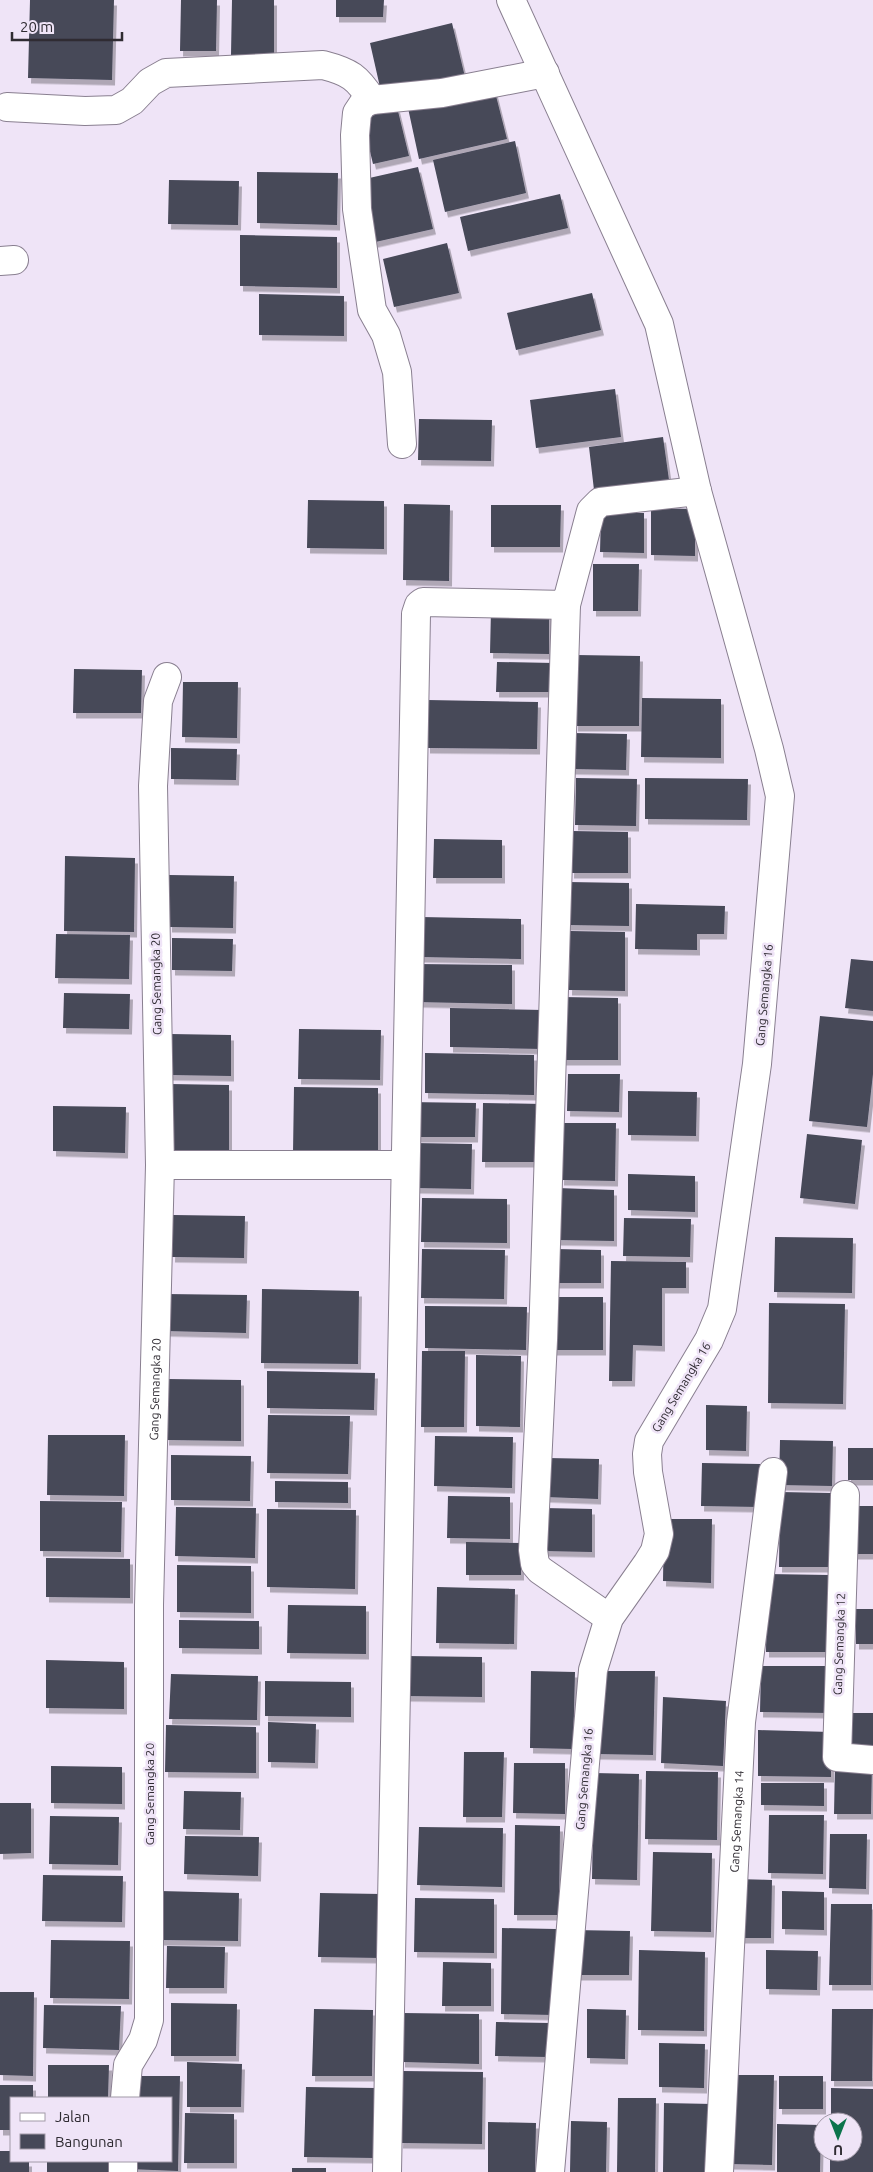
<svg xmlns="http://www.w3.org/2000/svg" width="873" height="2172" font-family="Ubuntu,sans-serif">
  <defs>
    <filter id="shadow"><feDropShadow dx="3" dy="5.5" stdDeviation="0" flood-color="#0004"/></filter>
  </defs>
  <rect width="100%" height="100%" fill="#efe4f7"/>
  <path fill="#464858" filter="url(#shadow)" d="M30,0H114L112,80L28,78Z
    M181,0H217L216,51H180Z
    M232,0H274V56L231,55Z
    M336,0H384L383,17H336Z
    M452,23L465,77L382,96L370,43Z
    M494,88L507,139L419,159L408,108Z
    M397,107L409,156L373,164L361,114Z
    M515,141L526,193L445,212L433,160Z
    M418,167L433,229L371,243L356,181Z
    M257,172L338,173L337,225L257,223Z
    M169,180L239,181L238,225L168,224Z
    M560,194L568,228L468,251L460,217Z
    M240,235L337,237V288L240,286Z
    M447,243L459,293L394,307L383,259Z
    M592,293L601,330L516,350L507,313Z
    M259,294L344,296V336L259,335Z
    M615,389L621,437L536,448L530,400Z
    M419,419L492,420L491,461L418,460Z
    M663,437L669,480L594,490L589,447Z
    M308,500L384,501V549L307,548Z
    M404,504L450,505L449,581L403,580Z
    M491,505H561L560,547H491Z
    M651,508L695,509V556L651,555Z
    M601,513H644V553L600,552Z
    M593,564H639L638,611H593Z
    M491,610L549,611V654L490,653Z
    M576,655L640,656L639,726H575Z
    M497,662L554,663V692H496Z
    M74,669L142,670L141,713H73Z
    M183,682H238L237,738L182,737Z
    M642,698L721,699V758L641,757Z
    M427,700L538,702L537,749L427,748Z
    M571,733L627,734L626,770L571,769Z
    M171,748L237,749L236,780L171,779Z
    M576,778L637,779L636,826L575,825Z
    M645,778L748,779L747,820L645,819Z
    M572,831L628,832V873H571Z
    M434,839L502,840V878H433Z
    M65,856L135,858L134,932L64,931Z
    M169,875L234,876L233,928L169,927Z
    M568,882L629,883V926L567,925Z
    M636,904L725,906L724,934H697V950L635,949Z
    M421,917L521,919V959L421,957Z
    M570,931L625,932V991L569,990Z
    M56,934L130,935L129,979L55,978Z
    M172,938L233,939L232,971L172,970Z
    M851,959L873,961V1011L845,1008Z
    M416,964L512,965V1004L416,1002Z
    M64,993L130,994L129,1029L63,1028Z
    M562,997L618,998V1060H561Z
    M450,1008L543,1010V1049L450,1047Z
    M820,1016L873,1021V1074L867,1127L809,1121Z
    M299,1029L381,1030L380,1080L298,1079Z
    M170,1034L231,1035V1076L169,1075Z
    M425,1053L534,1055V1095L425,1093Z
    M568,1074H620L619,1112L567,1111Z
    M170,1084L229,1085V1152L169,1151Z
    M294,1087L378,1088V1154L293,1153Z
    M628,1091L697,1092L696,1136L628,1135Z
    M408,1102L476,1103L475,1137H408Z
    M483,1103L543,1104L542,1162H482Z
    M53,1106L126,1107L125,1153L53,1151Z
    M562,1123H616L615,1181L561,1180Z
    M807,1134L862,1140L855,1204L800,1198Z
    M414,1143L472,1144L471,1189L414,1188Z
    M628,1174L695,1176V1212L628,1210Z
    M557,1188L614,1190V1241L556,1240Z
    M422,1198L507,1199V1243L421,1242Z
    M173,1215L245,1216L244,1258L172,1257Z
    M624,1218L691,1219L690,1257L623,1256Z
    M775,1237L853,1238L852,1293L774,1292Z
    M422,1249L505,1250L504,1299L421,1298Z
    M555,1249L601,1250V1283H554Z
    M611,1261L686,1262V1288H662V1346L633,1345L632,1381H609Z
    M262,1289L359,1291L358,1364L261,1363Z
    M165,1294L247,1295L246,1333L165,1331Z
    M549,1297H603V1350H549Z
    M769,1303L845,1304L843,1404L768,1403Z
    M425,1306L527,1307L526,1350L425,1348Z
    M422,1351H465L464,1427H421Z
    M476,1355L521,1356L520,1427L476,1426Z
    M267,1371L375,1373L374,1410L267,1408Z
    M167,1379L241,1380V1441L166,1440Z
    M706,1405L747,1406L746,1451L706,1450Z
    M268,1415L350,1416L348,1474L267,1473Z
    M48,1435H125L124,1496L47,1495Z
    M435,1436L513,1437L512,1488L434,1486Z
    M780,1440L833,1441L832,1486L779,1485Z
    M848,1448H873V1480H848Z
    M171,1455L251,1456L250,1501L171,1500Z
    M547,1458L599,1459L598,1499L546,1497Z
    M702,1463L760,1464L759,1507L701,1506Z
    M275,1481L348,1482V1503L275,1502Z
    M780,1492L831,1493L829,1567H779Z
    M448,1496L510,1497V1539L447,1538Z
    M40,1501L122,1502L121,1552L40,1551Z
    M853,1506H873V1554H853Z
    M176,1507L256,1508L255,1558L175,1556Z
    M543,1508L592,1509V1552L543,1551Z
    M267,1509L356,1510L355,1589L267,1587Z
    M664,1519H712L711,1583L663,1581Z
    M466,1542L521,1543V1575H466Z
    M46,1558L130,1559V1598L46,1597Z
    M177,1565L251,1566V1613L177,1612Z
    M767,1574L829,1575L828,1652H766Z
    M437,1587L515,1589L514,1644L436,1643Z
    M288,1605L366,1606V1654L287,1653Z
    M856,1609H873V1644H856Z
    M179,1620L259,1621V1649L179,1648Z
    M405,1656L482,1657V1697L404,1696Z
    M46,1660L124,1662V1709L46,1708Z
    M761,1666H831L829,1713L760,1712Z
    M531,1671L575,1672L573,1749L530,1748Z
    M597,1671H655L653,1755L595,1754Z
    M171,1674L258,1676L257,1720L169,1719Z
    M265,1681L351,1682V1717L265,1716Z
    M663,1697L726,1701L723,1766L661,1763Z
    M849,1713H873V1753H849Z
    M268,1722L316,1724L315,1763L268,1762Z
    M166,1725L256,1727V1773L165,1772Z
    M758,1730L831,1732V1777L758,1776Z
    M464,1752H504L502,1817H463Z
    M514,1763H565V1814L513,1813Z
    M835,1764H872L871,1814H834Z
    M51,1766L122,1767V1804L51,1803Z
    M646,1771L718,1772L717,1840L645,1839Z
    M594,1773L639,1774L637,1880L592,1879Z
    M761,1783H824V1806L761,1805Z
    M184,1791L241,1792L240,1830L183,1829Z
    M0,1803H31V1853L0,1854Z
    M769,1815H824L823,1874L768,1873Z
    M50,1816L119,1817L118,1865L49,1864Z
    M515,1825L560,1826L559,1915H514Z
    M419,1827L503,1828L502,1887L417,1885Z
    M830,1834H867L866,1889L829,1888Z
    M185,1836L259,1837L258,1876L184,1874Z
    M653,1852L712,1853L711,1932L651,1931Z
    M43,1875L123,1876L122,1922L42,1921Z
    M736,1879L772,1880L771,1938H736Z
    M160,1891L239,1893L238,1941L160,1940Z
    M782,1891L824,1892V1930L782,1929Z
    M320,1893L381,1894V1958L318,1957Z
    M415,1898L494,1899V1953L414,1952Z
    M831,1904H872L871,1985H829Z
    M502,1928L556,1929L554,2015L501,2014Z
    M573,1930L630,1931L629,1975H573Z
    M51,1940L130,1941L129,1999L50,1998Z
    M167,1946L225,1947L224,1988H166Z
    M639,1950L705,1952L704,2031L638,2030Z
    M766,1950L818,1951L817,1990L766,1989Z
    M443,1962L491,1963V2006H442Z
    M0,1992H34L33,2076L0,2075Z
    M171,2003L237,2004L236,2056H171Z
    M44,2005L121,2006L119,2050L43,2048Z
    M314,2009L373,2010L372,2076H312Z
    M587,2009L626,2010L625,2059L587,2058Z
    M832,2009H873L872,2081H831Z
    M402,2013L479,2014V2064L402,2062Z
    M496,2022L550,2023L549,2057L495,2056Z
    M659,2043L705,2044L704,2088L659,2087Z
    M187,2062L242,2064L241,2107H187Z
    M48,2065H109L108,2098H48Z
    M402,2071L483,2072L482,2144L400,2143Z
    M730,2075H774L772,2165L728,2164Z
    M130,2076H180L178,2171L128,2169L129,2161H171V2098H129Z
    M779,2076H823V2109H779Z
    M0,2085H33V2098H11V2130H0Z
    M306,2087L376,2088L375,2158L304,2157Z
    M831,2088L873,2089V2172H830V2152H853V2122H831Z
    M618,2098H656L655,2172H617Z
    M664,2103L713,2104L712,2172H663Z
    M185,2113L234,2114V2163H184Z
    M571,2121L607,2122L606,2172H570Z
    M488,2122L536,2123L535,2172H488Z
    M777,2124L821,2125L820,2172H777Z
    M0,2151H11V2161H29V2172H0Z
    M47,2161H108V2172H47Z
    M292,2168H326V2172H292Z"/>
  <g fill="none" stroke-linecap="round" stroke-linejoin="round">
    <g stroke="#897f90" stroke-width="30">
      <g id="minor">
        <path d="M511,0L659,324L697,491L769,749L780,796L757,1064L722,1309L709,1340L649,1441L647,1454L648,1472L659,1534L655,1551L647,1564L609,1618L593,1670L550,2172"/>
        <path d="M7,107L85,111L116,110L132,101L150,82L166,73L323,65C350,72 357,77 372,100"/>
        <path d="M0,261L14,260"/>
        <path d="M402,444L397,372L386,335L372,310L357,209L355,135L357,113L363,104L372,100L442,93L545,73"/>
        <path d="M566,605L543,1340L533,1550L535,1564L540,1570L609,1618"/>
        <path d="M160,1165H405"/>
        <path d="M845,1495L837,1757L873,1760"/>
        <path id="s1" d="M125,2098L128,2065L143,2040L149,2020V1605L160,1165L153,786L158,701L167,677"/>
        <path d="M123,2172V2161"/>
        <path d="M387,2172L416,614L419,605L423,602L566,605L591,511L600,502L697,491"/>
        <path id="s2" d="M719,2172L741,1722L773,1472"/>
      </g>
    </g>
    <use href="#minor" stroke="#fff" stroke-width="28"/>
  </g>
  <g text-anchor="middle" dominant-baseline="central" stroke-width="5" stroke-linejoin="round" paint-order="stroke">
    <g font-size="12" fill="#2f2b32" stroke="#efe4f7">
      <text transform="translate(156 984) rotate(-91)">Gang Semangka 20</text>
      <text transform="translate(764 995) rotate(-85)">Gang Semangka 16</text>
      <text transform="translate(681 1387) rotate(-59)">Gang Semangka 16</text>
      <text stroke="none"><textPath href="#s1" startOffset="714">Gang Semangka 20</textPath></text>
      <text transform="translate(839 1644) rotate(-88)">Gang Semangka 12</text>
      <text transform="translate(584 1779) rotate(-85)">Gang Semangka 16</text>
      <text transform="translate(149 1794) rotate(-90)">Gang Semangka 20</text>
      <text stroke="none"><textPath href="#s2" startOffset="351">Gang Semangka 14</textPath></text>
    </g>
  </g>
  <rect x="10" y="2097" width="162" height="65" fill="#efe4f7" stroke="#a29aa8"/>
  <rect x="20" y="2113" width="25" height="8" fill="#ffffff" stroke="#a29aa8"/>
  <text x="55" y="2122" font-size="15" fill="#2f2b32">Jalan</text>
  <rect x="20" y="2134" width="25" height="15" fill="#464858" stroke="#a29aa8"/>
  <text x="55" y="2147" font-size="15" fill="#2f2b32">Bangunan</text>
  <g transform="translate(838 2137) rotate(180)"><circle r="24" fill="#efe4f7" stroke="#a29aa8"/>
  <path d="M0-4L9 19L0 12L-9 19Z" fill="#0b744c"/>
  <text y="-8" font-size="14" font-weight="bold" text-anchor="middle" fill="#2f2b32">U</text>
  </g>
  <path d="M12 32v8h110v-8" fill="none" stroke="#2f2b32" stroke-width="2.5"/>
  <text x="20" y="32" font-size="15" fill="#2f2b32" stroke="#efe4f7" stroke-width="4" paint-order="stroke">20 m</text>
</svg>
